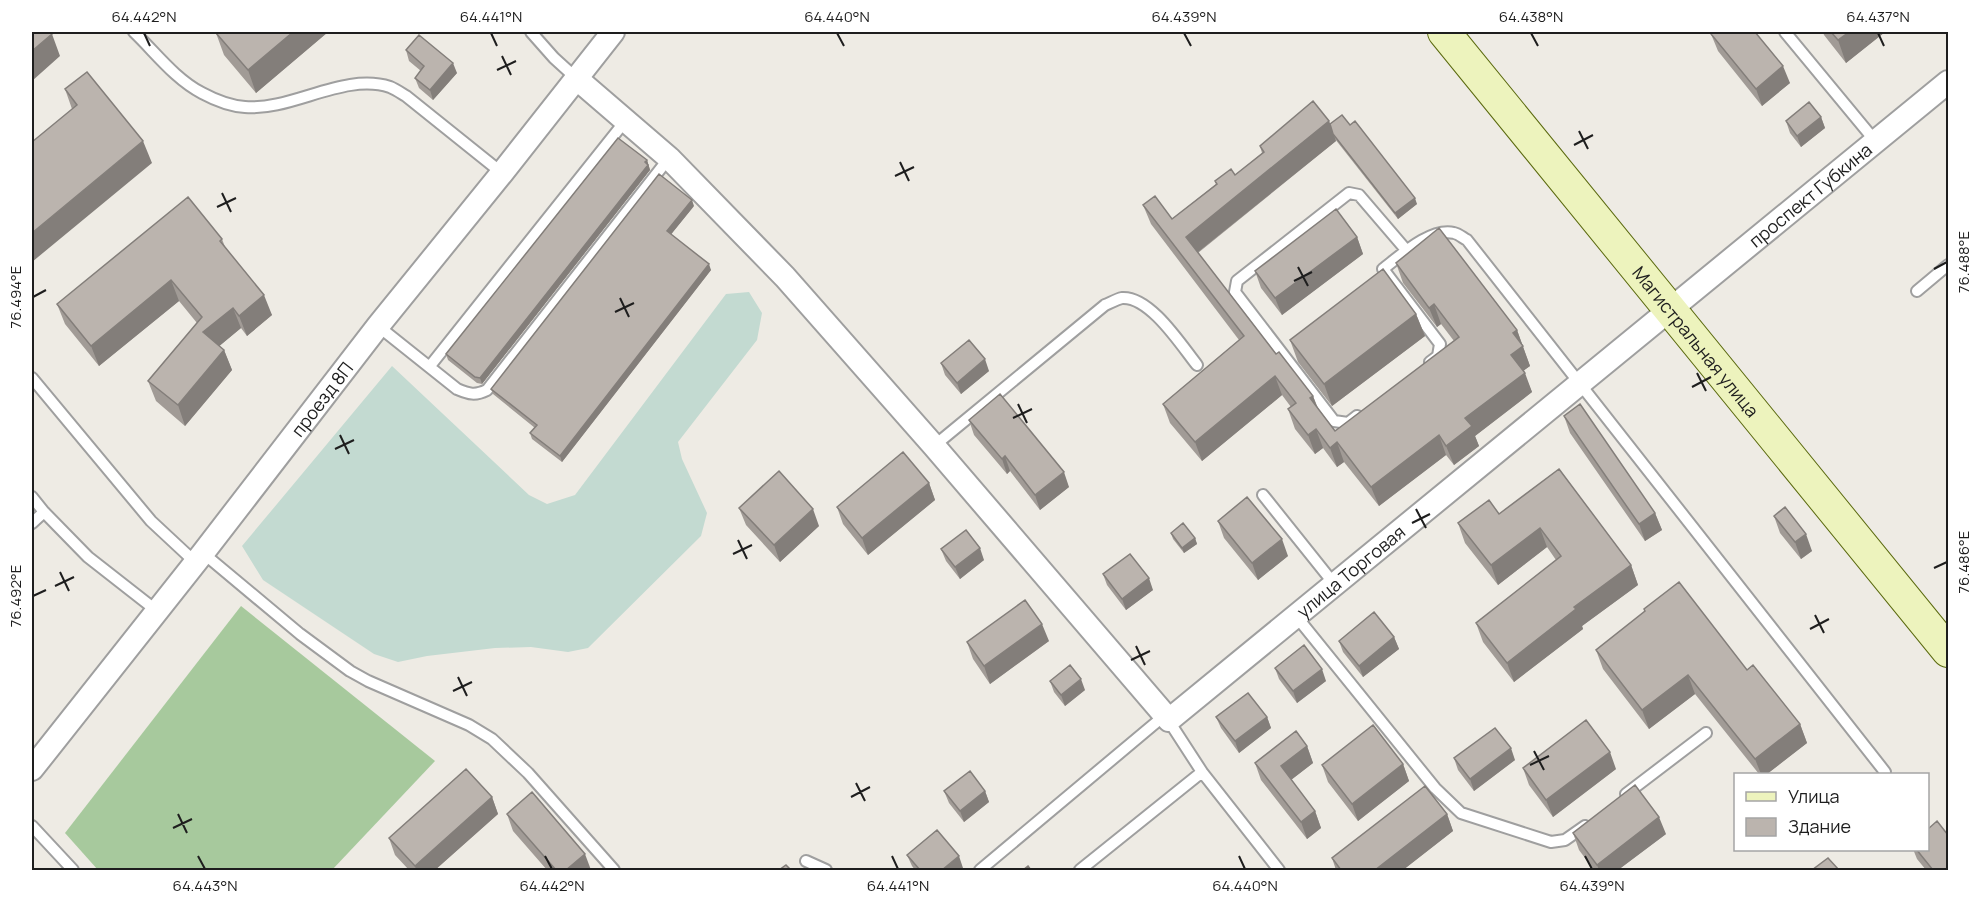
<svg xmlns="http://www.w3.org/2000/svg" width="1980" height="902" font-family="Manrope,sans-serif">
  <rect width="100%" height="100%" fill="#eeebe4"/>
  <path fill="#a7c99d" d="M241,606L435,761L332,870H98L65,833Z"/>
  <path fill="#c3dad1" d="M749,292L762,313L757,340L678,442L682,459L707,513L701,536L588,648L568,652L531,647L495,648L427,656L398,662L374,654L263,580L242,546L392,366L529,495L547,504L575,495L726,294Z"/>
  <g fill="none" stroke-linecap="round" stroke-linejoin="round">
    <g stroke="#9f9f9f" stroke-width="14">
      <path id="lane" d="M134,32C155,52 175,79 202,93C215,100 230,106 245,107C292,111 344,72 390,87C395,89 401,93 406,96L502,173
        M531,32L554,58L576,78
        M1785,32L1876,142
        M1917,291L1948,265
        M378,326L457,389C469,394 475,396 487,390L669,158
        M1430,362L1438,356L1440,344L1383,269C1400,256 1431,227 1454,233C1459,234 1463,238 1467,240L1885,772
        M430,366L626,120
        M32,378L151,521L195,562
        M1357,416L1348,423L1334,421L1235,292L1237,281L1349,193L1359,195L1407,251
        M934,446L1105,305C1110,303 1117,299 1122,298C1150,296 1181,345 1197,365
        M1263,495L1335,585
        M32,497L44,512
        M32,523L44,512L88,557L157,611
        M203,553L300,634L350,671L368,681L469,725L492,739L528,773L614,870
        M1296,616L1435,788L1461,813L1551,842L1565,840L1585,826
        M1626,794L1706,733
        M32,826L73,870
        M806,861L826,870
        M980,870L1165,715L1202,772L1279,870
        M1080,870L1202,772"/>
    </g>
    <g stroke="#9f9f9f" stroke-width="26">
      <g id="street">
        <path id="s1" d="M576,78L669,158L785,277L934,446L1169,720L1948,82"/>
        <path id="s2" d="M32,769L203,553L378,326L502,173L613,32"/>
      </g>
    </g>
    <g stroke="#5b6a0f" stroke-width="34">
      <g id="secondary">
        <path id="s3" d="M1444,32L1948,651"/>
      </g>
    </g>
    <use href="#lane" stroke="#fff" stroke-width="10"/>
    <use href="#street" stroke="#fff" stroke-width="22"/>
    <use href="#secondary" stroke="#edf3bd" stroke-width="32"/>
  </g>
  <path fill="#a19b96" d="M217,32H328L256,93L224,55L216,33Z
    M1823,32H1885L1846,63L1824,35Z
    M1711,34L1790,83L1762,106L1718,51Z
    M406,50L457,73L433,100L419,88L415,78L421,71L409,61Z
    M65,89L152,163L72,109Z
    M1821,117L1825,128L1801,147L1790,133L1786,121Z
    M1329,121L1330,124L1417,204L1398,219L1335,139L1336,141L1198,253L1276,354L1313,396L1318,408L1335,431L1454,341L1441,324L1437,327L1403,283L1396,263L1517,330L1530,366L1523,371L1532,392L1475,436L1479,446L1454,465L1446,455L1379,506L1344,462L1337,467L1323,448L1315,454L1295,429L1288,409L1291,407L1282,395L1202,461L1170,423L1163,404L1239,340L1151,224L1143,205L1172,219L1216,184L1215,181L1235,175L1262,153L1260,146Z
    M647,160L650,170L482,384L477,383L448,360L446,354Z
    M694,206L671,234L711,270L562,462L532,439L530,433L535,428L493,394L491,389Z
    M1357,237L1363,254L1282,315L1261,288L1255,271Z
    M222,239L225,247L272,315L247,336L241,328L219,346L224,350L232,370L185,426L156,401L148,381L197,323L179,301L99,366L65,324L57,304Z
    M1416,314L1425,336L1332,406L1298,362L1290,340Z
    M941,363L989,371L961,394L945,375Z
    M1564,416L1655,513L1662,530L1645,541L1570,433Z
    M969,420L1069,487L1040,510L1010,471L1007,474L974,435Z
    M1559,469L1631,565L1638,585L1582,626L1583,629L1514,682L1483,642L1476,623L1556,560L1547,547L1498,585L1465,543L1458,523L1499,514Z
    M929,483L935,500L868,555L843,524L837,507Z
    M739,508L819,526L780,562L746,525Z
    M1774,516L1812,551L1801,559L1780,533Z
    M1218,521L1288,556L1258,580L1224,538Z
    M1171,533L1195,538L1197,544L1184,553L1173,539Z
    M941,549L984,560L960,579L946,561Z
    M1103,574L1153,590L1126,610L1107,585Z
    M1644,609L1747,670L1800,724L1807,743L1767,774H1759L1695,694L1649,729L1603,669L1596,650L1645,612Z
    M1394,637L1399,649L1363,677L1343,652L1339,641Z
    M1049,641L990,684L973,659L967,642Z
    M1275,668L1326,681L1297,703L1279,679Z
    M1050,681L1085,690L1065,706L1054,692Z
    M1216,717H1267L1271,728L1239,753L1221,728Z
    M1307,746L1313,763L1291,780L1315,811L1321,828L1307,839L1261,780L1255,763Z
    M1454,758L1515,760L1474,791L1458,770Z
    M1403,764L1409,781L1358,821L1328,782L1322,765Z
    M1523,768L1616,769L1553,817L1529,785Z
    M944,791H985L989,802L964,822L949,803Z
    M492,797L498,814L435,870H409L395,855L389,838Z
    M507,814L591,870H547L513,831Z
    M1447,814L1453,831L1403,870H1336L1332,858Z
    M1573,833L1666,834L1618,870H1594L1579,850Z
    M1913,849H1928L1948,870H1926L1917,859Z
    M907,855L963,868L960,870H915L912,866Z"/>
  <path fill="#837e7a" d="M293,32H328L256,93L248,70Z
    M1849,32H1885L1846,63L1838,40Z
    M52,34L60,56L32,81V51Z
    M453,63L457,73L433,100L430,90Z
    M1783,66L1790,83L1762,106L1756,89Z
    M1821,117L1825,128L1801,147L1797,136Z
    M1329,121L1336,141L1193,256L1186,237Z
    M143,141L152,163L32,262V233Z
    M647,160L650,170L482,384L480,378Z
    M1415,198L1417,204L1398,219L1395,213Z
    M692,200L694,206L669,237L667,231Z
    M1357,237L1363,254L1282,315L1275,298Z
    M709,264L711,270L562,462L560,456Z
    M171,280L179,301L99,366L91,346Z
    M264,295L272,315L247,336L239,316Z
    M1434,304L1441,324L1437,327L1429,308Z
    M233,308L241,328L211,353L203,332Z
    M1416,314L1425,336L1332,406L1324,384Z
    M1517,330L1530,366L1519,374L1511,355L1513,333Z
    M224,350L232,370L185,426L178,405Z
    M985,359L989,371L961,394L957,383Z
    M1525,373L1532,392L1475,436L1479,446L1454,465L1446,446L1465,418Z
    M1275,376L1282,395L1202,461L1195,442Z
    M1313,396L1320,415L1310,398Z
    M1316,429L1323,448L1315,454L1308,435Z
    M1439,435L1446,455L1379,506L1371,487Z
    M1337,442L1344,462L1337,467L1330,448Z
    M1005,456L1010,471L1007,474L1002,459Z
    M1064,472L1069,487L1040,510L1035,495Z
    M929,483L935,500L868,555L862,538Z
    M813,509L819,526L780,562L774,545Z
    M1655,513L1662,530L1645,541L1639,524Z
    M1540,528L1547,547L1498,585L1491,565Z
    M1806,534L1812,551L1801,559L1795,542Z
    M1195,538L1197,544L1184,553L1182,548Z
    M1282,539L1288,556L1258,580L1252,563Z
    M980,548L984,560L960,579L955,567Z
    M1631,565L1638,585L1582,626L1583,629L1514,682L1507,663L1574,607Z
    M1149,578L1153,590L1126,610L1122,599Z
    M1042,624L1049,641L990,684L984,666Z
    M1394,637L1399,649L1363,677L1359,666Z
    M1322,669L1326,681L1297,703L1293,691Z
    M1688,675L1695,694L1649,729L1642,710Z
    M1081,679L1085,690L1065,706L1061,695Z
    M1267,717L1271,728L1239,753L1235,741Z
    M1800,724L1807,743L1767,774H1761L1755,759Z
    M1307,746L1313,763L1287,783L1281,766Z
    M1511,748L1515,760L1474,791L1470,779Z
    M1610,752L1616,769L1553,817L1546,800Z
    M1403,764L1409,781L1358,821L1352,804Z
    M985,791L989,802L964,822L960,811Z
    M492,797L498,814L435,870H416L415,866Z
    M1315,811L1321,828L1307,839L1301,822Z
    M1447,814L1453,831L1403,870H1375Z
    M1659,817L1666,834L1618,870H1599L1597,865Z
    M585,854L591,870H566Z
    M959,856L963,868L960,870H942Z"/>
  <path fill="#bbb4ae" stroke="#837e7a" stroke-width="1.5" d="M32,32H50L52,34L32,51Z
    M217,32H293L248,70L216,33Z
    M1714,32H1755L1783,66L1756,89L1711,34Z
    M1831,32H1849L1838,40Z
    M419,35L453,63L430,90L415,78L424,66L406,50Z
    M87,72L143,141L32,233V142L77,105L65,89Z
    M1313,101L1329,121L1186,237L1276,354L1279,352L1313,396L1310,398L1335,431L1459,337L1434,304L1429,308L1396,263L1439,228L1517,330L1513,333L1523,346L1511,355L1525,373L1465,418L1472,426L1446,446L1439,435L1371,487L1337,442L1330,448L1316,429L1308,435L1288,409L1296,403L1275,376L1195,442L1163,404L1244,336L1143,205L1155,196L1172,219L1217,184L1215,181L1231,169L1235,175L1264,152L1260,146Z
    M1809,102L1821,117L1797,136L1786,121Z
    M1342,115L1350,125L1355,121L1415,198L1395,213L1333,134L1330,124Z
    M618,138L647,160L645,162L648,165L480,378L475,377L446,354Z
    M659,174L692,200L667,231L709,264L560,456L530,433L537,425L491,389Z
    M188,197L222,239L220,241L264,295L239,316L233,308L203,332L224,350L178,405L148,381L202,317L171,280L91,346L57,304Z
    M1336,209L1357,237L1275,298L1255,271Z
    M1383,269L1416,314L1324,384L1290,340Z
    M969,340L985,359L957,383L941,363Z
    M1000,394L1064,472L1035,495L1005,456L1002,459L969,420Z
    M1580,404L1655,513L1639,524L1564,416Z
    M903,452L929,483L862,538L837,507Z
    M1559,469L1631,565L1574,607L1576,609L1507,663L1476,623L1561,556L1540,528L1491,565L1458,523L1489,500L1499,514Z
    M779,471L813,509L774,545L739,508Z
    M1247,497L1282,539L1252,563L1218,521Z
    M1785,507L1806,534L1795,542L1774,516Z
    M1183,523L1195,538L1182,548L1171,533Z
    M966,530L980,548L955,567L941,549Z
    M1130,554L1149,578L1122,599L1103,574Z
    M1679,582L1747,670L1753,665L1800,724L1755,759L1688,675L1642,710L1596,650L1645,611L1644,609Z
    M1025,600L1042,624L984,666L967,642Z
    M1374,612L1394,637L1359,666L1339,641Z
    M1304,645L1322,669L1293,691L1275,668Z
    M1070,665L1081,679L1061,695L1050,681Z
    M1248,693L1267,717L1235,741L1216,717Z
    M1586,720L1610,752L1546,800L1523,768Z
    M1373,725L1403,764L1352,804L1322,765Z
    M1495,728L1511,748L1470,779L1454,758Z
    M1296,731L1307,746L1281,766L1315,811L1301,822L1255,763Z
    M466,769L492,797L415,866L389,838Z
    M970,771L985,791L960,811L944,791Z
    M1635,785L1659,817L1597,865L1573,833Z
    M1425,786L1447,814L1375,870H1341L1332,858Z
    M532,792L585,854L566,870H556L507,814Z
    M1937,821L1948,835V870H1933L1916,849H1928V829Z
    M937,830L959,856L942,870H920L907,855Z
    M1828,858L1839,870H1812Z
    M786,865L791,870H779Z
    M1028,866L1031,870H1023Z"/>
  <path fill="none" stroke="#1e1e1e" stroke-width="2" d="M144,33L150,46M491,33L497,46M837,33L844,46M1184,33L1191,46M1531,33L1538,46M1878,33L1884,46M502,56L511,75M497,70L516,61M1579,131L1588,149M1574,145L1593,135M900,162L909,181M895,176L914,167M222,193L231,212M217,207L236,198M1298,267L1308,286M1934,269L1947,262M1294,281L1312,272M33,297L46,290M620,298L629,317M615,312L634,303M1697,373L1706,391M1692,387L1711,377M1018,404L1027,423M1013,418L1032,409M340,435L349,454M335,449L354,440M1416,509L1426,528M1412,523L1430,514M738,540L747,559M733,554L752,545M1934,568L1947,562M60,572L69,591M55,586L74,577M33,596L46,590M1815,615L1824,633M1810,629L1829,619M1136,646L1145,665M1131,660L1150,651M458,677L467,696M453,691L472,682M1534,751L1544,770M1530,765L1549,756M856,783L865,801M851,797L870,787M178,814L187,833M173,828L192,819M198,856L205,869M545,856L552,869M892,856L898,869M1239,856L1245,869M1585,856L1592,869"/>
  <g text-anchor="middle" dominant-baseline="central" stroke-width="5" stroke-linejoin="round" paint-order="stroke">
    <g font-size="18" fill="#1e1e1e" stroke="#fff">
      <text stroke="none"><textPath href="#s1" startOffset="1704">проспект Губкина</textPath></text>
      <text stroke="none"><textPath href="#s3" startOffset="399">Магистральная улица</textPath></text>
      <text stroke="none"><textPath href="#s2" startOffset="470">проезд 8П</textPath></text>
      <text stroke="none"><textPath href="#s1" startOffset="1110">улица Торговая</textPath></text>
    </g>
  </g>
  <rect width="1980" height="902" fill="none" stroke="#ffffff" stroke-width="66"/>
  <rect x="1734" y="773" width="195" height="78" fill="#ffffff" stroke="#a5a5a5" stroke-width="1.5"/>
  <rect x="1746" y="792" width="30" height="9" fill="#edf3bd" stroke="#a5a5a5" stroke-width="1.5"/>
  <text x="1788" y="803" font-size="18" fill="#1e1e1e">Улица</text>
  <rect x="1746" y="818" width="30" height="18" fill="#bbb4ae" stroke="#a5a5a5" stroke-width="1.5"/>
  <text x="1788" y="833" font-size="18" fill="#1e1e1e">Здание</text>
  <rect x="33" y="33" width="1914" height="836" fill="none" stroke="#1e1e1e" stroke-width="2"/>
  <g font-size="15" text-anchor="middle" fill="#1e1e1e">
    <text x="144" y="22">64.442°N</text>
    <text x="491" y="22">64.441°N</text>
    <text x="837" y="22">64.440°N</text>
    <text x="1184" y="22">64.439°N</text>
    <text x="1531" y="22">64.438°N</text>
    <text x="1878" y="22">64.437°N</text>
    <text transform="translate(1964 262) rotate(-90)" y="5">76.488°E</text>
    <text transform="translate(16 297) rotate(-90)" y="5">76.494°E</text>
    <text transform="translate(1964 562) rotate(-90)" y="5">76.486°E</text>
    <text transform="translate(16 596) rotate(-90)" y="5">76.492°E</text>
    <text x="205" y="891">64.443°N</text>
    <text x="552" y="891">64.442°N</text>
    <text x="898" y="891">64.441°N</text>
    <text x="1245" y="891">64.440°N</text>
    <text x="1592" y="891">64.439°N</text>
  </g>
</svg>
